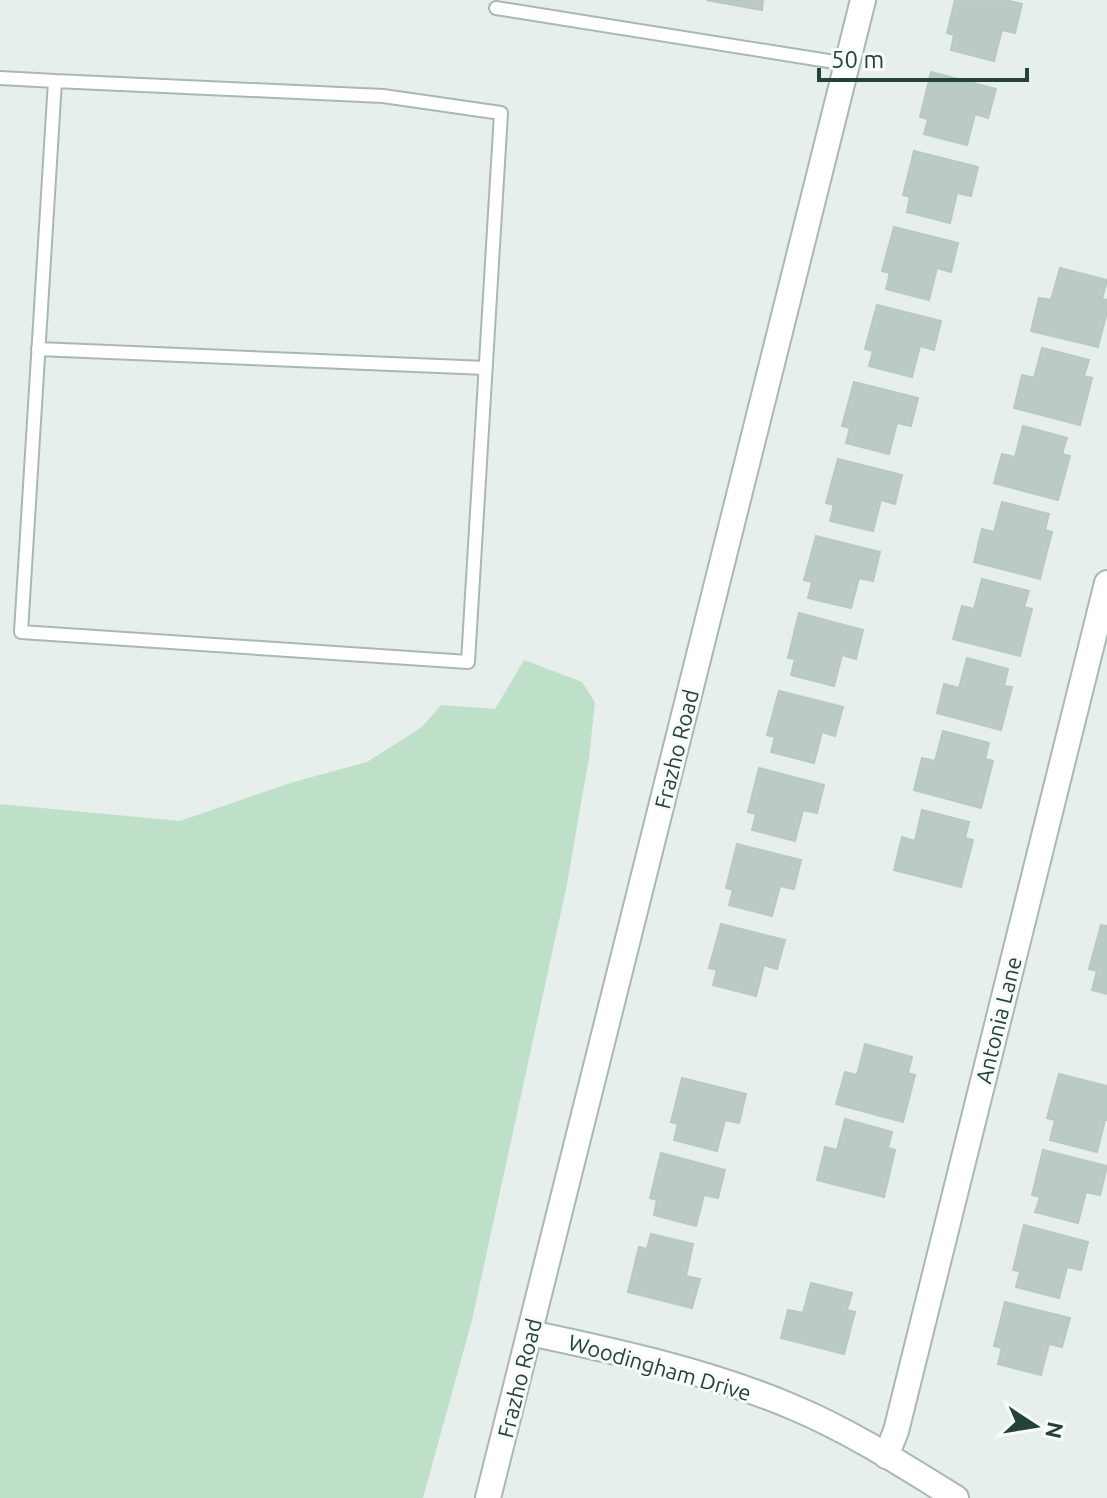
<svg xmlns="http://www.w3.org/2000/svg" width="1107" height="1498" font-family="Ubuntu,sans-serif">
  <rect width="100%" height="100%" fill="#e6efeb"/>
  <path fill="#bfe0c8" d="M524,660L582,682L595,702L589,758L566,889L472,1320L423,1498H0V804L180,821L290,783L367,762L422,727L441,705L495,709Z"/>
  <path fill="#bbcac4" stroke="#b8c9c2" stroke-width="2" d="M706,0H763L762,10Z
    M955,0H1005L1022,4L1015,33L1002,30L994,61L951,50L954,35L947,33Z
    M931,72L996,89L988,118L975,114L967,145L924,134L928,119L920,117Z
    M914,151L978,167L971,196L957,193L950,223L907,212L910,197L903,195Z
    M894,227L958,243L951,272L937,268L929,300L886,289L890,273L882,271Z
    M1060,268L1107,280L1102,299L1107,300V312L1098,347L1031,331L1039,298L1051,300Z
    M877,305L941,321L934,350L920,346L912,377L869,366L873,351L865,349Z
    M1042,348L1089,360L1084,376L1092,378L1080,425L1014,408L1022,375L1034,378Z
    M854,382L918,398L911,426L897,423L889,454L846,443L850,428L842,426Z
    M1023,426L1067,438L1062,454L1070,456L1058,500L994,483L1002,454L1015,457Z
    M838,459L902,475L895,504L881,500L873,531L830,521L834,505L826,503Z
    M1002,502L1049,514L1045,530L1052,532L1040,579L974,562L982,529L994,532Z
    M816,536L880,552L873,581L859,578L851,608L808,598L812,582L804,580Z
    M982,579L1029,591L1024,607L1032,609L1020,656L953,639L962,606L974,609Z
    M799,613L863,630L856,659L842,655L834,686L791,675L795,659L788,658Z
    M967,658L1008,669L1004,686L1012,687L1001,730L937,713L944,684L959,688Z
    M779,691L843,707L835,736L822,732L814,763L771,752L775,737L767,735Z
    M943,731L989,743L985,759L993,761L981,808L914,790L922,758L935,761Z
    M759,768L824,785L817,813L803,810L795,841L752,830L756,814L748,812Z
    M922,810L969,822L965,838L973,840L961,887L894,870L902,837L915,841Z
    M737,844L801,860L794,889L780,886L772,916L729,905L733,890L726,888Z
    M721,924L785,940L777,969L764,965L756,996L713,985L717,970L709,968Z
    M1101,925L1107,926V994L1092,990L1097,971L1089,969Z
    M865,1044L912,1057L908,1073L915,1075L903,1122L836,1104L845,1072L857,1075Z
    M1059,1074L1107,1086V1120H1105L1097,1152L1050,1140L1055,1120L1047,1118Z
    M682,1078L746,1094L739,1123L725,1120L717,1151L674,1140L678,1124L671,1122Z
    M845,1119L892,1132L888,1148L895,1150L884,1197L817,1180L825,1147L837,1150Z
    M1043,1150L1107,1166L1100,1195L1086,1192L1078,1223L1035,1212L1040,1197L1032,1195Z
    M661,1153L725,1170L718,1198L704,1195L696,1226L654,1215L657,1200L650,1198Z
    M1024,1225L1088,1242L1081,1270L1067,1267L1059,1298L1016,1287L1020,1271L1013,1270Z
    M651,1234L693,1244L686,1276L700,1279L692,1308L628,1292L639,1247L647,1249Z
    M811,1283L852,1293L847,1310L855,1312L844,1354L781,1338L788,1310L803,1313Z
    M1005,1302L1070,1318L1062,1347L1049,1344L1041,1375L998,1364L1002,1348L994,1346Z"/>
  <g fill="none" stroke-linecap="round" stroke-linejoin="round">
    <g stroke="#a8b8b2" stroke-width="16">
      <path id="service" d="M496,8L847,64
        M0,78L55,81L383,96L501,113L468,662L21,632L55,81
        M38,349L486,368"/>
    </g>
    <g stroke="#a8b8b2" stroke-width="28">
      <path id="minor" d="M530,1333C620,1352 711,1372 795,1408C852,1432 904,1466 956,1498
        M886,1456L896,1431L1107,583
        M488,1498L863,0"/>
    </g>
    <use href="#service" stroke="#fff" stroke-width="12"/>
    <use href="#minor" stroke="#fff" stroke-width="24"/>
  </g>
  <g text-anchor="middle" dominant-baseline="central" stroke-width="6" stroke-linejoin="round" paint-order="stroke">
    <g font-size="22" fill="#24423a" stroke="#f7fbf9">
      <text transform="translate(676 749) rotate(-76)">Frazho Road</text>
      <text transform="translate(998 1020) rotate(-76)">Antonia Lane</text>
      <text transform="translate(660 1367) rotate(16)">Woodingham Drive</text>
      <text transform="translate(519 1378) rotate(-76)">Frazho Road</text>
    </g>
  </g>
  <g transform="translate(1035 1426) rotate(102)" stroke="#f7fbf9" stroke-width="6" paint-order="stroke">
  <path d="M0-6L14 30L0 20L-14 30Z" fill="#24423a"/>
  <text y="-12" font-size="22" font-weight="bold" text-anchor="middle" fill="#24423a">N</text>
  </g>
  <path d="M819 68v12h208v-12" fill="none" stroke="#24423a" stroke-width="4"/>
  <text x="831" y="68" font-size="24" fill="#24423a" stroke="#f7fbf9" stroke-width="6" paint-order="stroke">50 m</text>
</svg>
